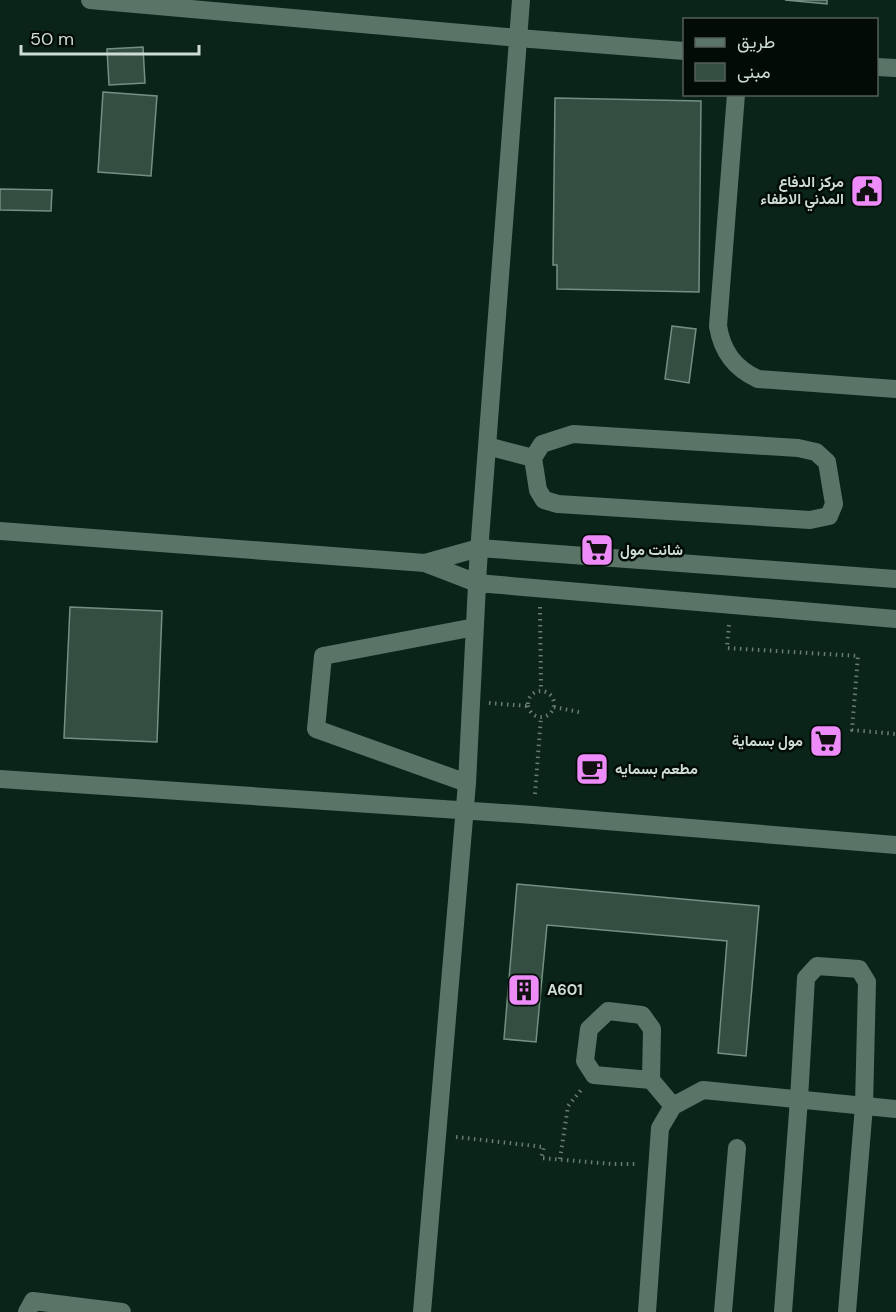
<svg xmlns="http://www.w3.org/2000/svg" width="896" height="1312" font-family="'DM Sans',Vazirmatn,sans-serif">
  <rect width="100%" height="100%" fill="#0a2419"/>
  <path fill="#344e42" stroke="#749082" stroke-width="1.5" d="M785,0H827V4Z
    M143,47L145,83L109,85L107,49Z
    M103,92L157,96L151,176L98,172Z
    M555,98L701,101L699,292L557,289V265H553Z
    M0,189L52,190L51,211L0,210Z
    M672,326L696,329L689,383L665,379Z
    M70,607L162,611L157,742L64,738Z
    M517,884L759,906L746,1056L718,1053L727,941L547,925L536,1042L504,1039Z"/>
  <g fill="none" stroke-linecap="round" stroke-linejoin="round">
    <path stroke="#687d73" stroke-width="4" stroke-dasharray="1.5 4.5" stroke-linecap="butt" d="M540,607L541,690
      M729,625L727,648L858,656L852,730L896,734
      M528 704a13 13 0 1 1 26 0a13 13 0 1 1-26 0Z
      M489,703L527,706
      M554,707L579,712
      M535,794L541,717
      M456,1137L544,1147L541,1158L612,1164H637
      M560,1159L568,1106L581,1090"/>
    <path stroke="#5a7567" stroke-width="18" d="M90,0L518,38L684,51
      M876,67L896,68
      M736,94L718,326C722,351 734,368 758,379L896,389
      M573,434L798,448L816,452L827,462L834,504L829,516L810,520L558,504L544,500L538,490L533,458L542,444Z
      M487,446L533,458
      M0,531L425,563L477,583L896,619
      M425,563L479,548L896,579
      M0,779L533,815L896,845
      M467,783L316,729L323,656L475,627
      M651,1080L594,1075L585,1061L589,1029L608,1011L642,1015L652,1029L651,1080L673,1106
      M27,1312L33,1301L122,1312
      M422,1312L467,783L478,565L521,0
      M647,1312L660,1128L673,1106L703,1090L896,1109
      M723,1312L737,1148
      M783,1312L799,1099L806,978L817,966L859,969L867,982L864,1106L847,1312"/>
  </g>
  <defs>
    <g id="civic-square" transform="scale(1.725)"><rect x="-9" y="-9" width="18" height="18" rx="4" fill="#ed8cf9" stroke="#030b07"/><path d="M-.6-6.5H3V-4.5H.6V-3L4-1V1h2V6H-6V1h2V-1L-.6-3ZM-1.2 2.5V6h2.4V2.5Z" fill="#111"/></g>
    <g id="supermarket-square" transform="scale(1.725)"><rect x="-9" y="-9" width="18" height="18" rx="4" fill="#ed8cf9" stroke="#030b07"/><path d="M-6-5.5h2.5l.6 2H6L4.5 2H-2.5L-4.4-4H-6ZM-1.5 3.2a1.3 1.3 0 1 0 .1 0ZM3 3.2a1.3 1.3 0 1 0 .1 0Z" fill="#111"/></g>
    <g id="cafe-square" transform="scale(1.725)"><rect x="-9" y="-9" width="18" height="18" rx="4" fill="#ed8cf9" stroke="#030b07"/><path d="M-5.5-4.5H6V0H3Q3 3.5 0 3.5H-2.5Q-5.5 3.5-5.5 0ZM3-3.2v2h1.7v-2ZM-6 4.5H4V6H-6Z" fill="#111"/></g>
    <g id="building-square" transform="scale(1.725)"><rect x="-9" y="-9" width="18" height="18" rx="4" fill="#ed8cf9" stroke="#030b07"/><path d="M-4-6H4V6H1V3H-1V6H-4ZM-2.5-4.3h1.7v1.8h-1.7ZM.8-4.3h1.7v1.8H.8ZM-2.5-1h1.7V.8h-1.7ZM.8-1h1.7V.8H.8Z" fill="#111"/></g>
  </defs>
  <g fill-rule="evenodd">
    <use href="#civic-square" x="867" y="191"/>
    <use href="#supermarket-square" x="597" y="550"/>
    <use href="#supermarket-square" x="826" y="741"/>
    <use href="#cafe-square" x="592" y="769"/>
    <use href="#building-square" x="524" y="990"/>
  </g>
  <g text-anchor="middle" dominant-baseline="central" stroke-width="5" stroke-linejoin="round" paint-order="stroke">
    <g font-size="15" font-weight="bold" fill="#cddcd4" stroke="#030b07" text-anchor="start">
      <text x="844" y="182" text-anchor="end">مركز الدفاع<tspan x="844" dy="17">المدني الاطفاء</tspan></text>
      <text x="620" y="550">شانت مول</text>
      <text x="803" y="741" text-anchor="end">مول بسماية</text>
      <text x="615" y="769">مطعم بسمايه</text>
      <text x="547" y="990">A601</text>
    </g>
  </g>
  <rect x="683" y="18" width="195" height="78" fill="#030b07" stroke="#545f59" stroke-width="1.5"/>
  <rect x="695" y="38" width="30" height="9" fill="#5a7567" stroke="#545f59" stroke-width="1.5"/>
  <text x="737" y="48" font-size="18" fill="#cddcd4">طريق</text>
  <rect x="695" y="63" width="30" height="18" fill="#344e42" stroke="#545f59" stroke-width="1.5"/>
  <text x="737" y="78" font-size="18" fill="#cddcd4">مبنى</text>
  <path d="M21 45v9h178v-9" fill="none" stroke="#cddcd4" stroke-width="3"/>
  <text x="30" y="45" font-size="18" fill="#cddcd4" stroke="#030b07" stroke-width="4.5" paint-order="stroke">50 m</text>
</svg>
